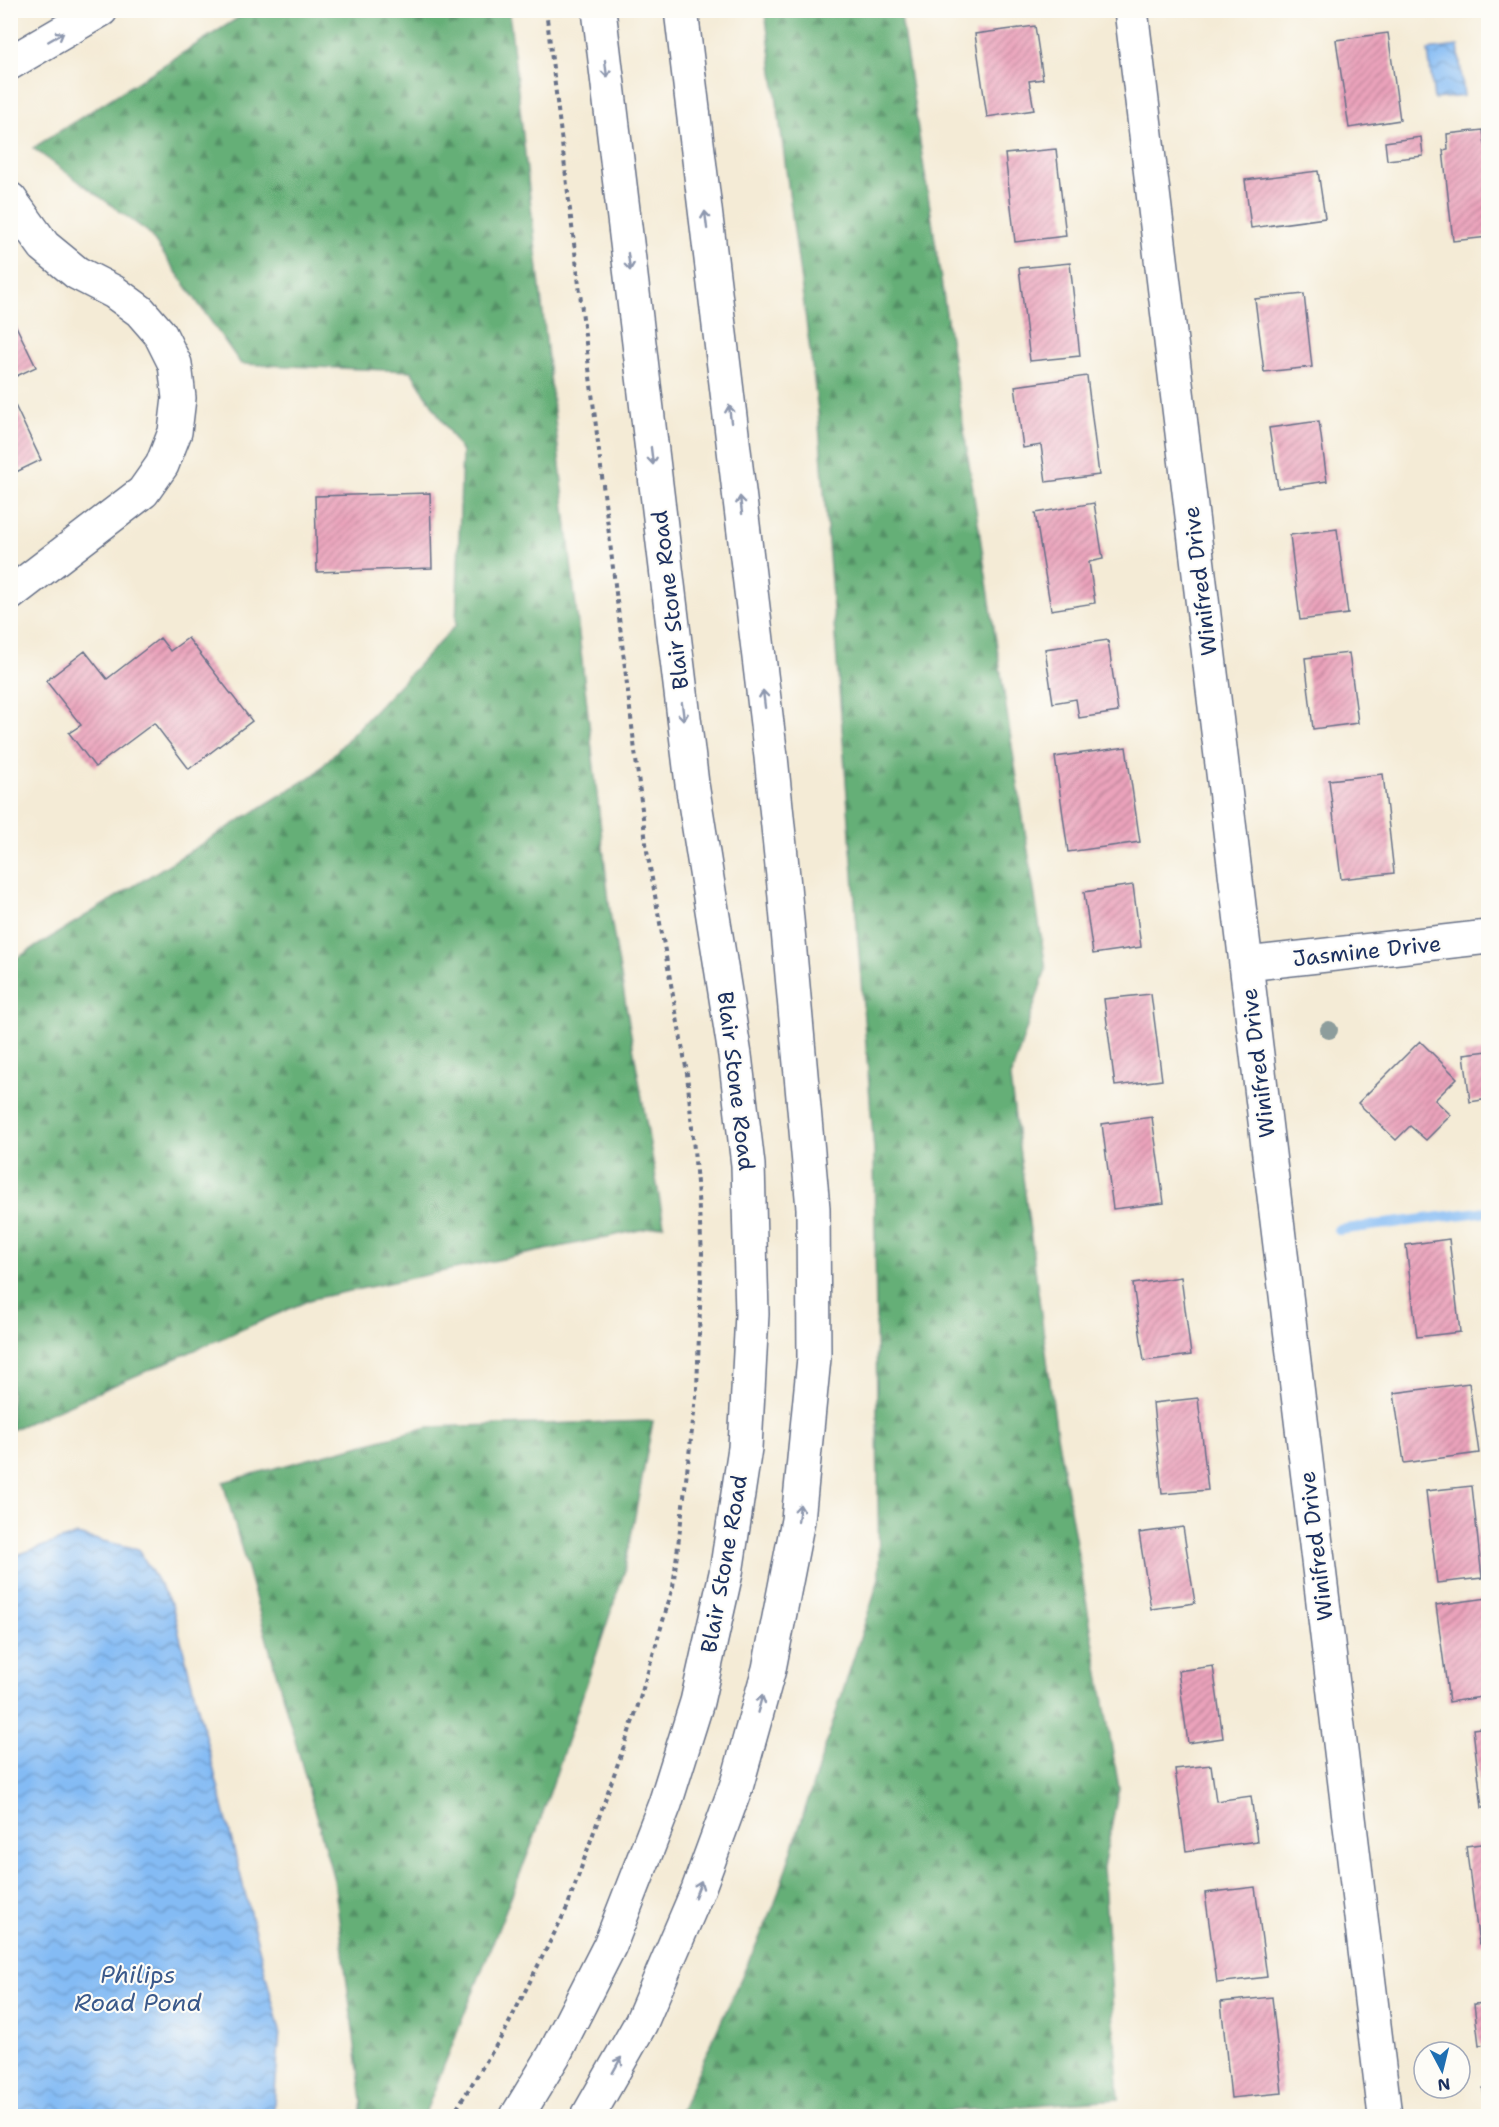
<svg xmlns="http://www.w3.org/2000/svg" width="1499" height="2127" font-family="'Shantell Sans',sans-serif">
  <defs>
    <pattern id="forest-firs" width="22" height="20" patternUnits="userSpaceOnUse" patternTransform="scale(1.5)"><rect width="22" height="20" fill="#65af77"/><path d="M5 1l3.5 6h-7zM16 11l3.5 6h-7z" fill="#528f65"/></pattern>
    <pattern id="water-waves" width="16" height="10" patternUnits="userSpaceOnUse" patternTransform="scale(1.5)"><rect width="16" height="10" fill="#84bbf4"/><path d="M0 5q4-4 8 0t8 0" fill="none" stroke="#6b98c9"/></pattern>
    <pattern id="building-hatch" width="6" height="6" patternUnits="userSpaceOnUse" patternTransform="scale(1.5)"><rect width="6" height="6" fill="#eba3bb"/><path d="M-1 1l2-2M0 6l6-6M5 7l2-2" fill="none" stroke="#be859b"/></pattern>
  </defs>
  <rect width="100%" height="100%" fill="#fdfcf7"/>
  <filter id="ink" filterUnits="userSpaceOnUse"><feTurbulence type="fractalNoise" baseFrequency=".0167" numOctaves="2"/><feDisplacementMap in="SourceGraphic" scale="12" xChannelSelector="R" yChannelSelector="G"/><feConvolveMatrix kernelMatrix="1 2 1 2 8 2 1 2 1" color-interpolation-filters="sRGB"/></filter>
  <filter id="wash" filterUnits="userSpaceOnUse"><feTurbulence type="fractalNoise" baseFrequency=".008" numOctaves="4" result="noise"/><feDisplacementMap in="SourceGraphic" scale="24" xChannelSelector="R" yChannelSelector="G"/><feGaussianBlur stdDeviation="1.35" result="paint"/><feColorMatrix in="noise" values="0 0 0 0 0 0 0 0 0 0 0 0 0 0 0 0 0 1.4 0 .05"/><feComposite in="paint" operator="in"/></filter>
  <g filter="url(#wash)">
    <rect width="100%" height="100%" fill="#f4ebd6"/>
    <path fill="url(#forest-firs)" stroke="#406f6a" stroke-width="1.5" d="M249,11H509L611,919L664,1225L312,1299L11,1430V962L315,774L456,625L462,452L411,371L241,364L148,232L33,148Z
      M765,11H900L1046,969L1010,1079L1057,1435L1119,1788L1103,1867L1119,2099L877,2116H678L774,1906L879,1579L874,1151L818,411Z
      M653,1421L624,1573L535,1836L424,2116H360L362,2101L334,1880L223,1482L428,1427Z"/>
    <path fill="url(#water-waves)" stroke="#5075a9" stroke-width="1.5" d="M1458,46L1464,96L1434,99L1428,50Z
      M76,1535L138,1549L172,1605L280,2031L273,2116H11V1557Z"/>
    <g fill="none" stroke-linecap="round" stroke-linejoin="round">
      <path stroke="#84bbf4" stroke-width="10" d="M1338,1230L1488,1211"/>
    </g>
    <g id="blocks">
      <path fill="url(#building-hatch)" d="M1035,26L1043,79L1029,81L1034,110L987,117L975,34Z
        M1388,33L1400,120L1349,128L1336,40Z
        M1483,130L1485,145H1488V237L1453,241L1443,150L1448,149L1447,134Z
        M1421,137L1423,156L1387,160L1385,142Z
        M1056,149L1066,236L1015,242L1005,154Z
        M1318,171L1325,218L1251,228L1245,180Z
        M1070,263L1080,356L1030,361L1019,268Z
        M1304,294L1312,367L1264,372L1255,299Z
        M15,324L36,367L10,379V326Z
        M1087,376L1099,475L1046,482L1041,445L1023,448L1015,386Z
        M10,395L41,460L10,475Z
        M1319,421L1327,481L1278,488L1269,428Z
        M430,493L432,568L317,572L315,496Z
        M1094,503L1103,559L1089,562L1095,603L1051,610L1035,513Z
        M1337,529L1348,614L1300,620L1290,535Z
        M160,638L170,651L188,638L252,721L189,769L154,723L95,767L69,733L81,725L46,681L85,651L107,679Z
        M1108,640L1118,712L1079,718L1076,699L1053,703L1045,649Z
        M1349,653L1358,723L1313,729L1305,658Z
        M1126,747L1140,842L1068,852L1055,757Z
        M1383,774L1394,873L1341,879L1329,780Z
        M1133,885L1141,947L1093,954L1084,892Z
        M1151,994L1162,1080L1115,1086L1104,999Z
        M1420,1041L1457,1078L1435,1100L1451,1115L1426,1140L1410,1126L1396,1140L1358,1103Z
        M1488,1051V1099L1470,1102L1464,1054Z
        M1152,1117L1164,1203L1113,1209L1102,1124Z
        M1449,1239L1460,1332L1417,1337L1406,1245Z
        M1181,1277L1191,1355L1144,1361L1133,1284Z
        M1469,1383L1479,1453L1404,1463L1394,1393Z
        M1198,1398L1208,1490L1162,1494L1153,1403Z
        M1472,1486L1482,1578L1437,1583L1426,1491Z
        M1183,1527L1195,1603L1151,1609L1139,1533Z
        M1488,1598V1696L1449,1702L1436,1605Z
        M1213,1666L1223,1738L1188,1743L1178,1671Z
        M1488,1727V1808H1482L1473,1729Z
        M1211,1765L1216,1801L1251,1796L1257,1841L1186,1851L1175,1769Z
        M1488,1843V1943L1479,1944L1466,1846Z
        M1255,1887L1267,1977L1217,1983L1205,1893Z
        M1272,1997L1282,2093L1231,2098L1221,2002Z
        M1488,2003V2044L1479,2045L1474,2004Z
        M1488,2087V2116H1486L1483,2088Z"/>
    </g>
  </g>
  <g filter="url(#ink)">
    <use href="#blocks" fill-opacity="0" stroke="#677188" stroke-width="1.5"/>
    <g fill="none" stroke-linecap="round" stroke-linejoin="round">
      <g stroke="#677188" stroke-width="36">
        <path id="street" d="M1131,10L1385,2116
          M10,199L44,246L77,273L114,292L140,311L160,334L175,364L179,398L175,432L162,465L143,492L10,594
          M1246,964L1488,937"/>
      </g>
      <g stroke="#677188" stroke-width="36">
        <path id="secondary" d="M517,2116L554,2055L610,1945L665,1804L697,1702L726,1573L745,1448L752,1314L748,1165L735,1055L692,784L599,10
          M588,2116L641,2023L698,1890L737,1784L769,1669L798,1520L814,1358L813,1208L784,886L771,757L681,10"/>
      </g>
      <g stroke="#677188" stroke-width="36">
        <path id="primary" d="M10,63L101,10"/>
      </g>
      <path stroke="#677188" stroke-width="4" stroke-dasharray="4.5 4.5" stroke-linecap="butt" d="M452,2116L505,2031L567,1908L636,1712L673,1587L697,1389L702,1253L697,1183L687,1073L647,851L546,10"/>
      <use href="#street" stroke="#fff" stroke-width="33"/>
      <use href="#secondary" stroke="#fff" stroke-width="33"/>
      <use href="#primary" stroke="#fff" stroke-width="33"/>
    </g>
    <circle fill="#8d9d9c" cx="1329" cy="1030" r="9"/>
    <defs><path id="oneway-shaft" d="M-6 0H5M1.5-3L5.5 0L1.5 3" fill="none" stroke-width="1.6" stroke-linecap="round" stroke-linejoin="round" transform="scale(1.5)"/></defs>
    <g stroke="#8d97ae">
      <use href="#oneway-shaft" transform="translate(56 37) rotate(-30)"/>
      <use href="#oneway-shaft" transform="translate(606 69) rotate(83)"/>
      <use href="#oneway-shaft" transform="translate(706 220) rotate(-97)"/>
      <use href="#oneway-shaft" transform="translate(629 262) rotate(83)"/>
      <use href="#oneway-shaft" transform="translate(730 414) rotate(-97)"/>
      <use href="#oneway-shaft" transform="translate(652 456) rotate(83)"/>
      <use href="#oneway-shaft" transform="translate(741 505) rotate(-97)"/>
      <use href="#oneway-shaft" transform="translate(764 699) rotate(-97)"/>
      <use href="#oneway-shaft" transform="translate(683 712) rotate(83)"/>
      <use href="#oneway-shaft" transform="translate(799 1513) rotate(-84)"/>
      <use href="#oneway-shaft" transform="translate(760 1704) rotate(-74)"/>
      <use href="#oneway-shaft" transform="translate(698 1889) rotate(-69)"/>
      <use href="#oneway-shaft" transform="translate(617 2065) rotate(-61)"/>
    </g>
  </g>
  <g text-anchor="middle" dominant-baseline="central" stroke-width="4.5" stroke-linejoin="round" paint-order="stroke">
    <g font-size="22" fill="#1b2f5e" stroke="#fdfcf7">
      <text transform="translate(1200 581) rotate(-97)">Winifred Drive</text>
      <text transform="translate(670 600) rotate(-97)">Blair Stone Road</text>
      <text transform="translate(1367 951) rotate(-6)">Jasmine Drive</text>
      <text transform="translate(1258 1063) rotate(-97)">Winifred Drive</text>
      <text transform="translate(736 1081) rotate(83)">Blair Stone Road</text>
      <text transform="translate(1316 1546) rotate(-97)">Winifred Drive</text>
      <text transform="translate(724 1564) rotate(-80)">Blair Stone Road</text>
    </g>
    <g font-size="24" font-style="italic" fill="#3a598b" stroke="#fdfcf7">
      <text x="138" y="1975">Philips<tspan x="138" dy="28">Road Pond</tspan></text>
    </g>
  </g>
  <rect width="1499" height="2127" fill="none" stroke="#fdfcf7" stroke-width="36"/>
  <g transform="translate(1442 2070) rotate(173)"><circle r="28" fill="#fdfcf7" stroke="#a3aaba" stroke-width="1.5"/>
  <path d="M0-4.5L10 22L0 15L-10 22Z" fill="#1f6fb2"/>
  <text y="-9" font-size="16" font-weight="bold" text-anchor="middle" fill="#1b2f5e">N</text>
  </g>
</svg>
